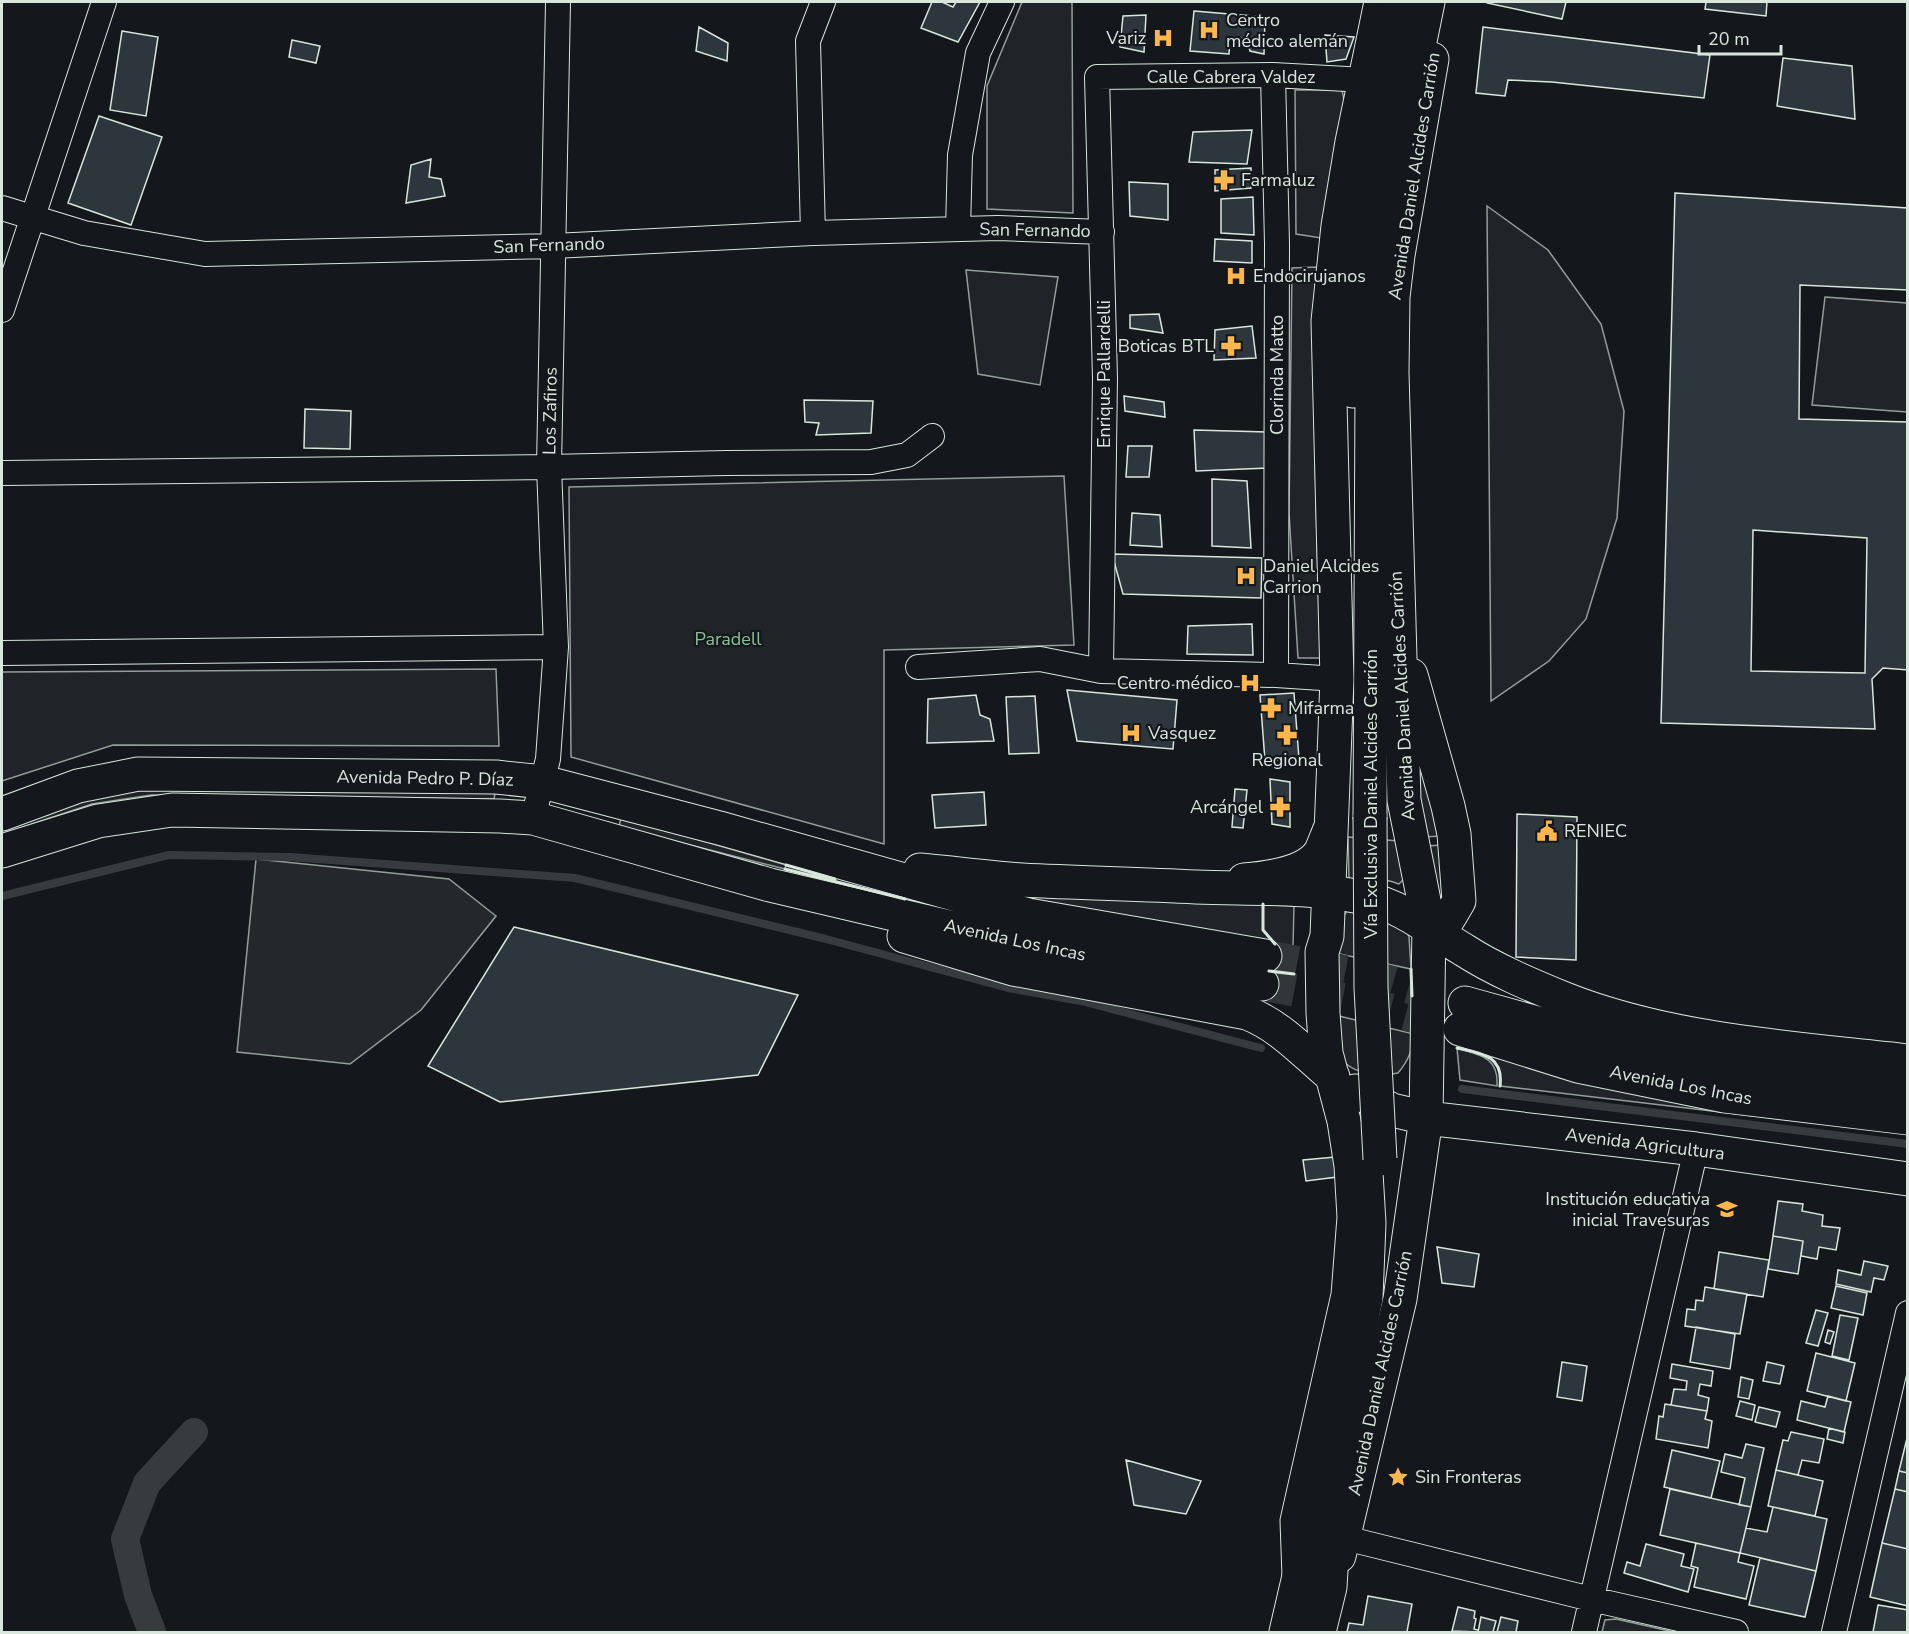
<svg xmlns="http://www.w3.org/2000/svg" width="1909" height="1634" font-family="'Nunito Sans',sans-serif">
  <rect width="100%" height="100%" fill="#14181c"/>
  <path fill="#202428" stroke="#939e99" stroke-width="1.5" d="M1022,2H1072L1073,213L987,209V86Z
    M1295,90H1342L1345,105L1321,238L1296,234Z
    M1487,206L1548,250L1601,324L1624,411L1617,518L1586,619L1549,661L1491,701Z
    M1317,267C1312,398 1316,528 1321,658H1298L1289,513L1292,268Z
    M966,270L1058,277L1040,385L978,374Z
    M1825,297L1907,303V412L1812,405Z
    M1064,476L1074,645L884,650V844L571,757L569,487Z
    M496,669L499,746L113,745L2,781V672Z
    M1417,761L1422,762L1441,836L1424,837Z
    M496,788L494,799L151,795L92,804L2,834V829L89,799L148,789Z
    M621,817L786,865L785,869L619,827Z
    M1348,837L1399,841L1403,880L1399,884C1382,878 1367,876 1349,880Z
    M1442,845L1445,896L1441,897L1438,894L1426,846Z
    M979,893L1294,906L1293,947L1089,917Z
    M1348,909L1403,923L1409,937L1411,969L1335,953L1340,923Z
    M1339,1016L1414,1034C1413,1050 1408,1061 1398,1073C1380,1077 1347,1074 1339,1054C1335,1044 1339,1027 1339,1016Z
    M1457,1048C1480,1055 1499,1057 1497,1086L1460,1080Z
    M1484,1054L1521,1065L1754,1116L1500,1086C1502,1070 1497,1062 1484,1054Z
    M1616,1619L1674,1632H1602L1605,1620Z"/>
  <path fill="#24282b" stroke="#939e99" stroke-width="1.5" d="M256,859L449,879L496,916L421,1010L350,1064L237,1052Z"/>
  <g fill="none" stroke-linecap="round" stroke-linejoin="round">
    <path stroke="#363b3e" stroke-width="8" d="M2,896L169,855L290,857L575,878L826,939L1008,988L1081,1001L1261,1048
      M1462,1089L1908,1144"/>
    <path stroke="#363b3e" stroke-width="28" d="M152,1632L138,1595L125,1539L147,1483L194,1432"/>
  </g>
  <path fill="#2c363c" stroke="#d8e6dc" stroke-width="1.5" fill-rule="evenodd" d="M932,2H942L953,7L956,2H980L958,42L921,28Z
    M1487,2H1566L1562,19L1487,3Z
    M1706,2H1767L1766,16L1705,9Z
    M1194,11L1265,17L1264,54L1250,51L1247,39L1230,37L1229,54L1190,51Z
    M1146,15L1144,52L1120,47L1123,16Z
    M699,27L728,43L727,61L696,51Z
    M1483,27L1710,55L1704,98L1552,82L1508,80L1505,96L1476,93Z
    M122,31L158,37L146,116L110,110Z
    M1325,35L1354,37L1346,59L1327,62Z
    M292,40L320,46L316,63L289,57Z
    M1783,58L1852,66L1855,119L1777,106Z
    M99,116L162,137L131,225L68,203Z
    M1252,130L1247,164L1189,162L1193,132Z
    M431,159L429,177L441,179L445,196L406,203L411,165Z
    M1251,168V188L1215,191V170Z
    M1129,182L1168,184V220L1130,216Z
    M1675,193L1908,208V290L1800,285L1799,419L1908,422V670L1883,668L1872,679L1875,729L1661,723ZM1753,530L1867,538L1865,673L1751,671Z
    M1253,197L1254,235L1221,233V199Z
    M1215,239L1252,241V263L1214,261Z
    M1159,314L1163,333L1130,328V315Z
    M1252,326L1256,358L1214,360L1215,330Z
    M1124,396L1164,402L1165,417L1125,411Z
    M804,400L873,401L871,433L816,435L819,423L805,422Z
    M305,409L351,411L350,449L304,448Z
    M1194,430L1267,432L1268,468L1196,471Z
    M1128,446H1152L1149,477H1126Z
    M1212,479L1247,481L1251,548L1212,546Z
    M1132,513L1160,515L1162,547L1130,545Z
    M1112,554L1262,558L1261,598L1123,594Z
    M1252,624L1253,655L1187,654L1188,626Z
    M1067,690L1177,700L1173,749L1077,741Z
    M1294,693L1299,759L1265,761L1260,695Z
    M976,695L980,715L990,719L994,741L927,743L928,699Z
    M1035,696L1039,753L1009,754L1006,697Z
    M1270,779L1290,782V827L1272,824Z
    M1235,789L1247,790L1243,828L1232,827Z
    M984,792L986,825L935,828L932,795Z
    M1517,814L1577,817L1576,960L1516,957Z
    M514,927L798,995L758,1075L500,1102L428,1066Z
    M1335,1157L1337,1177L1306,1181L1303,1160Z
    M1778,1201L1803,1204L1802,1211L1823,1215L1822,1226L1840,1228L1836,1250L1819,1247L1817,1259L1801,1256L1803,1241L1773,1236Z
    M1773,1236L1803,1241L1798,1274L1768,1269Z
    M1437,1247L1479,1254L1474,1287L1442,1283Z
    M1719,1252L1769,1260L1763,1297L1714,1289Z
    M1864,1261L1888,1266L1884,1280L1874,1278L1871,1292L1836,1284L1838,1270L1861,1275Z
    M1836,1286L1867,1293L1863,1315L1831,1308Z
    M1705,1287L1747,1294L1740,1334L1685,1326L1687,1309L1695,1310L1696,1300L1703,1301Z
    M1816,1310L1828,1313L1818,1346L1806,1343Z
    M1840,1315L1858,1318L1849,1360L1832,1356Z
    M1696,1327L1735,1334L1730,1369L1690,1362Z
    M1828,1330L1834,1332L1830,1344L1825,1342Z
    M1816,1353L1855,1363L1846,1401L1807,1391Z
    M1562,1362L1587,1366L1582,1401L1557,1397Z
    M1767,1362L1784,1366L1780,1384L1763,1381Z
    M1672,1364L1713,1371L1711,1386L1700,1384L1698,1395L1709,1398L1707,1411L1671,1405L1674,1389L1686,1390L1687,1381L1670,1378Z
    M1741,1377L1753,1380L1749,1399L1738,1397Z
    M1828,1396L1851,1402L1844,1432L1797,1420L1801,1401L1825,1407Z
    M1740,1401L1755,1405L1752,1420L1736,1416Z
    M1665,1404L1707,1411L1705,1419L1712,1421L1708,1448L1656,1439L1659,1416L1663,1417Z
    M1759,1407L1780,1412L1776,1427L1755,1422Z
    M1829,1428L1845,1432L1843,1443L1827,1439Z
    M1791,1432L1824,1439L1819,1463L1802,1460L1798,1475L1776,1470L1783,1440L1788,1441Z
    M1908,1434V1473L1899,1471Z
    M1746,1444L1764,1448L1751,1507L1739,1505L1745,1478L1721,1472L1725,1454L1742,1458Z
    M1672,1450L1720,1461L1711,1498L1664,1487Z
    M1126,1460L1201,1481L1186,1514L1134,1505Z
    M1776,1470L1823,1481L1815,1516L1768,1506Z
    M1899,1471L1908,1473V1492L1895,1489Z
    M1670,1489L1751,1507L1740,1553L1660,1535Z
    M1895,1489L1908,1492V1549L1882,1543Z
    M1773,1507L1827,1519L1816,1571L1740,1553L1746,1528L1767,1532Z
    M1696,1543L1740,1553L1738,1562L1754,1566L1746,1599L1694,1587L1698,1568L1691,1566Z
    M1882,1543L1908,1549V1606L1870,1597Z
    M1646,1544L1684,1554L1681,1566L1694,1569L1688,1592L1624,1573L1627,1562L1640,1566Z
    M1760,1558L1816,1571L1805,1617L1749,1605Z
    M1368,1596L1412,1604L1407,1632H1347L1349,1623L1363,1625Z
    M1878,1605L1908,1610V1632H1873Z
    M1458,1607L1475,1611L1474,1618L1476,1619L1474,1629L1478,1630V1632L1452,1631Z
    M1481,1617L1496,1621L1493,1632H1478Z
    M1501,1617L1518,1621L1516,1632H1497Z"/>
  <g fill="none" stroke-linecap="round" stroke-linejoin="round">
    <path stroke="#313739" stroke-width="33" stroke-dasharray="33 16" stroke-linecap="butt" d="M1265,956L1372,977L1465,1003
      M1262,984L1368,1004L1453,1027"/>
    <g stroke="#d8e6dc" stroke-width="26">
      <path id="street" d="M1273,75L1277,244L1276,675
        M2,208L84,233L205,254L554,246L813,233L998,228L1102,232
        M958,229L960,155L978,53L1002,2
        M813,233L808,41L823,2
        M2,310L104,2
        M2,473L549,467L726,463L871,462L907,455L932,436
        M2,653L556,647
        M918,667L1040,659L1101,671L1276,675L1337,679
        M1101,671L1105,378L1097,77L1273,75L1365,80
        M533,818L548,759L556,647L549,467L558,2
        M1345,1538L1591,1599L1736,1632
        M1584,1632L1696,1149
        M1834,1632L1908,1313"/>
    </g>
    <g stroke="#d8e6dc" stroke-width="35">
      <path id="secondary" d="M1411,675L1448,806L1454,834L1459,901L1449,918L1429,926
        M1244,880C1267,878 1307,874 1321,851C1324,844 1327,836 1330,829
        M1355,1091L1392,1110L1426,1118L1696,1149L1908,1179
        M1339,1556L1400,1299L1426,1118L1429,926L1404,800L1392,373L1393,297L1398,255L1432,59
        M1299,1576L1297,1521L1348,1295L1354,1217L1351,1166L1344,1121L1326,1053L1323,1013L1322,952L1327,936L1337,679L1328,321L1338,226L1352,142L1381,2"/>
    </g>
    <g stroke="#d8e6dc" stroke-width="35">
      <path id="primary" d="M1353,391C1351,344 1348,296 1353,249C1361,165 1382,84 1399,2
        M2,814L78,786L138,774L496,777L543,782L723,829L1028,915L1265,956
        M1370,817L1372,390L1377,294L1381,254L1399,144L1428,2
        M2,851L98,821L172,810L500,816L533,818L770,885L1034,947L1262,984
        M920,870C954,873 988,878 1022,880C1080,883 1138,884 1196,887C1251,889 1310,886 1365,898C1402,906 1432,931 1464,950C1495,970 1531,985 1565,999C1671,1041 1795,1048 1908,1061
        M904,936L1013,969L1247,1013C1281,1026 1305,1054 1333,1077
        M1465,1003L1606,1042L1723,1066L1908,1088
        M1460,1029L1578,1066L1725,1096L1908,1118
        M1286,1632L1299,1576L1319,1534L1366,1298L1369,1223L1365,1156
        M1319,1632L1330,1587L1333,1535L1336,1519"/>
    </g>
    <use href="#street" stroke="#14181c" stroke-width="24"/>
    <use href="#secondary" stroke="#14181c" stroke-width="33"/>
    <use href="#primary" stroke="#14181c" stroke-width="33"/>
    <g stroke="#d8e6dc" stroke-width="35" stroke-linecap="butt">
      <path id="primary-bridge" d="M1370,817L1371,988L1380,1159"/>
    </g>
    <use href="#primary-bridge" stroke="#14181c" stroke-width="33"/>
    <path stroke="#d8e6dc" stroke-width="3" d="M786,865L835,879
      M785,869L905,899
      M1263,904V930L1275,944
      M1411,969L1412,996
      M1269,971L1294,974
      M1457,1048C1480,1053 1504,1055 1500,1086"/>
  </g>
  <defs>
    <g id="hospital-bare" transform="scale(1.62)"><path d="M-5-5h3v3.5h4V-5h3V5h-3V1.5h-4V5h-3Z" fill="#ffb74d" stroke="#14181c" stroke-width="2.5" paint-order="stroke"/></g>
    <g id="pharmacy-bare" transform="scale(1.62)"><path d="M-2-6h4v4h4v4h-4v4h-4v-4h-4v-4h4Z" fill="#ffb74d" stroke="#14181c" stroke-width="2.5" paint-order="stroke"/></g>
    <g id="civic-bare" transform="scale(1.62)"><path d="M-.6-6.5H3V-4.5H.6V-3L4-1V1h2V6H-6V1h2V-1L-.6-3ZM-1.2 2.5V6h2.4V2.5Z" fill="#ffb74d" stroke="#14181c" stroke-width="2.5" paint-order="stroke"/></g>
    <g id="school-bare" transform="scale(1.62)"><path d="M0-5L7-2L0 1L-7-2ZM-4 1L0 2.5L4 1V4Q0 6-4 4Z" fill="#ffb74d" stroke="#14181c" stroke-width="2.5" paint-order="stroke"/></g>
    <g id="sight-bare" transform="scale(1.62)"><path d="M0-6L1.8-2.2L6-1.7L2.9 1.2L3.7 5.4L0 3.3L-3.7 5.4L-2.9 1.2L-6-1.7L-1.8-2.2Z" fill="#ffb74d" stroke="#14181c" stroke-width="2.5" paint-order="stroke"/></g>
  </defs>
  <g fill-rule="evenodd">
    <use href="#hospital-bare" x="1209" y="30"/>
    <use href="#hospital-bare" x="1163" y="38"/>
    <use href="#pharmacy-bare" x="1224" y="180"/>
    <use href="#hospital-bare" x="1236" y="276"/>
    <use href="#pharmacy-bare" x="1231" y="346"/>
    <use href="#hospital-bare" x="1246" y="576"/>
    <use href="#hospital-bare" x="1250" y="683"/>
    <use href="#pharmacy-bare" x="1271" y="708"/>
    <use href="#hospital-bare" x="1131" y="733"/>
    <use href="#pharmacy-bare" x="1287" y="735"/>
    <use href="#pharmacy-bare" x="1280" y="807"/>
    <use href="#civic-bare" x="1547" y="831"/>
    <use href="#school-bare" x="1727" y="1209"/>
    <use href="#sight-bare" x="1398" y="1477"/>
  </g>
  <g text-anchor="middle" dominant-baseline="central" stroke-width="4.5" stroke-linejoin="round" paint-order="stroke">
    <g font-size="18" fill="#d8e6dc" stroke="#14181c" text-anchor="start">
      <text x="1226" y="20">Centro<tspan x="1226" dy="21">médico alemán</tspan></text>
      <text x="1146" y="38" text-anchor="end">Variz</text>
      <text x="1241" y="180">Farmaluz</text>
      <text x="1253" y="276">Endocirujanos</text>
      <text x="1214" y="346" text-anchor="end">Boticas BTL</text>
      <text x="1263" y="566">Daniel Alcides<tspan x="1263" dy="21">Carrion</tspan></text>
      <text x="1233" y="683" text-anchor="end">Centro médico</text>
      <text x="1288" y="708">Mifarma</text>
      <text x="1148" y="733">Vasquez</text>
      <text x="1287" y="760" text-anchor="middle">Regional</text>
      <text x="1263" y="807" text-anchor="end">Arcángel</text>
      <text x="1564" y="831">RENIEC</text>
      <text x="1710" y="1199" text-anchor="end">Institución educativa<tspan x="1710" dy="21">inicial Travesuras</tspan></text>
      <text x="1415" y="1477">Sin Fronteras</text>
    </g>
    <g font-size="18" fill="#d8e6dc" stroke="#14181c">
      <text x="1231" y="77">Calle Cabrera Valdez</text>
      <text transform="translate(1414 176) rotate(-81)">Avenida Daniel Alcides Carrión</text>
      <text transform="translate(1035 230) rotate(1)">San Fernando</text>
      <text transform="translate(549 245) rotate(-2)">San Fernando</text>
      <text transform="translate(1104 374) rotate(-90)">Enrique Pallardelli</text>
      <text transform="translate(1277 375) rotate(-90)">Clorinda Matto</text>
      <text transform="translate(550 411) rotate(-89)">Los Zafiros</text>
      <text transform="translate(1402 696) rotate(-93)">Avenida Daniel Alcides Carrión</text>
      <text transform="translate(425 778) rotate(1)">Avenida Pedro P. Díaz</text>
      <text transform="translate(1371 794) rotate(-90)">Vía Exclusiva Daniel Alcides Carrión</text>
      <text transform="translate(1015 940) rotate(12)">Avenida Los Incas</text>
      <text transform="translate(1681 1085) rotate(11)">Avenida Los Incas</text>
      <text transform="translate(1645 1144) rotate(7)">Avenida Agricultura</text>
      <text transform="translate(1380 1373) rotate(-78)">Avenida Daniel Alcides Carrión</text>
    </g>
    <g font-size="18" fill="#8ac095" stroke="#14181c">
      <text x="728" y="639">Paradell</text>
    </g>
  </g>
  <rect width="1909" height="1634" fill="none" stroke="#d8e6dc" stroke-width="6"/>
  <path d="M1699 45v9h82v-9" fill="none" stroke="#d8e6dc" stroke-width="3"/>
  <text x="1708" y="45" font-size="18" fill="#d8e6dc" stroke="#14181c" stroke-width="4.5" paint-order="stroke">20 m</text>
</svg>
